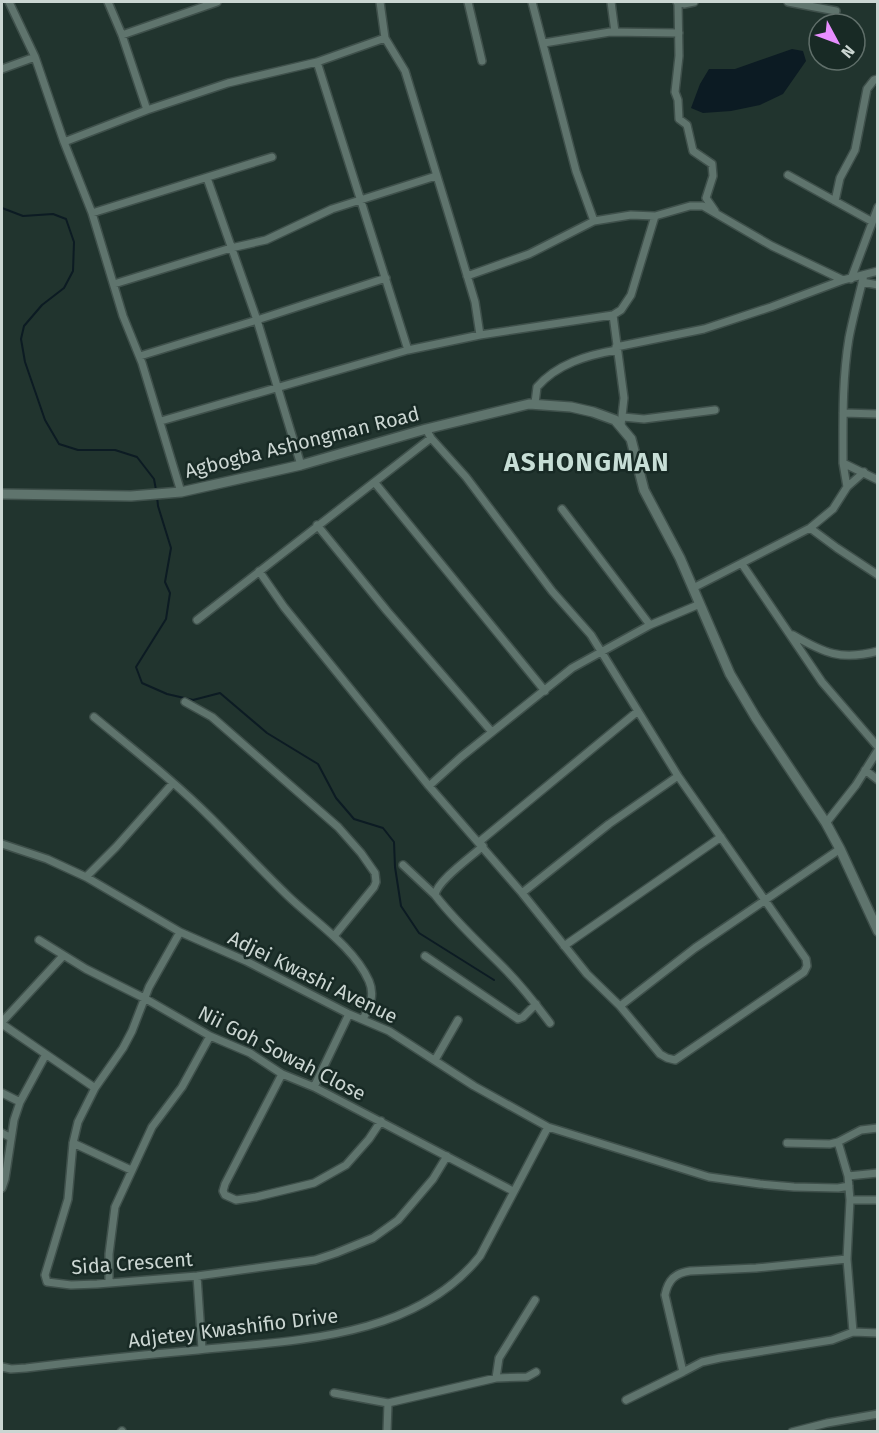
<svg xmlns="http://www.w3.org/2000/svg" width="879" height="1433" font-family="'Fira Sans',sans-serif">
  <rect width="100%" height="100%" fill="#21342e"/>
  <path fill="#0c1b23" d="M792,49L803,51L806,61L783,94L760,105L731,111L703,113L691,108L700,84L709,69H735Z"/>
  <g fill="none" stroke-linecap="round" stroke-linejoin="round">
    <path stroke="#0c1b23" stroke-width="2" d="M2,208L23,216L53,214L66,219L74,242L73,271L64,288L42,305L24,326L21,339L25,362L45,420L59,444L78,450H115L137,457L154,479L156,490
      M157,496L158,506L171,548L165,582L170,593L166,619L136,667L142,683L167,694L193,700L220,693L267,733L318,764L336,798L354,819L383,828L394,842L395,867L401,906L419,933L494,980"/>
    <g stroke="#3f504b" stroke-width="10">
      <path id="street" d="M9,2L35,57L64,142L92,213L123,316L142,363L181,492
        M108,2L122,35L147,110
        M380,2L385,38L405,71L455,235L475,302L480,335
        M468,2L482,61
        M532,2L576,171L594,221
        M611,2L615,32
        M677,2L684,4L694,2
        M788,2L836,11
        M678,3L679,56L675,92L678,100L679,119L687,125L693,151L712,164L713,176L706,198L715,211
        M122,35L217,2
        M544,43L610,32L679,33
        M317,62L408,350
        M2,69L35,57
        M64,142L147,110L228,83L317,62L385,38
        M788,175L871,221
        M207,178L257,320L301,465
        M835,201L840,178L855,150L867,89L874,80L878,79
        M92,213L272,157
        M864,275C859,296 853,317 849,338C842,380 843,421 843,463L878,480
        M467,276L529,254L594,221L631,215L655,216L690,206H703L772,246L843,280
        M851,279L878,207
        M862,282L878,285
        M114,284L231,248L266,240L332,209L436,176
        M613,315L624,398L621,425
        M616,347L704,329L771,307L843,280L878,271
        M140,356L257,320L386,278
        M535,403L537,387C557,364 587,355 617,350
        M843,413L878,414
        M623,417L644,419L715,410
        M161,421L408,350L480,335L613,315L621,310L631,295L655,216
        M843,463L847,487
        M375,483L545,691
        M562,509L650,625
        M317,525L387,611L492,732
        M810,528L837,548L878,575
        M742,564L822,682L878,747
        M259,571L284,607L429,786L522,893L587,974L620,1006L660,1054L667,1058L675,1060L804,972L807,966L806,959L678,776L591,635L552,591L466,477L431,438L426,429
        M693,588L810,528L833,509L847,487L864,472
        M197,620L431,438
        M793,635C824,653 841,661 878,651
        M185,702L212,717L338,827L361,853L375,873L376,882L374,887L334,936
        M94,717C134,750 175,782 211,818C237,844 262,871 288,896C314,921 354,947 369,981C375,995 370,1006 363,1019
        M865,770L878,780
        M429,786L461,757L572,668L650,625L700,604
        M826,823L856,785L878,750
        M479,842L638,711
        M2,844L47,859L86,877L180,932L246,961L349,1014L389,1031L474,1086L548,1127L709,1177L760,1184L794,1187L838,1188L849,1186
        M483,846C471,857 437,881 435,895C455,921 479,943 502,966C520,984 535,1003 550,1023
        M403,865L435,895
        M86,877L116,847L173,783
        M522,893L609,824L678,776
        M180,932L149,987L132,1031L123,1048L95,1088L78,1122L73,1143L68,1199L45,1275L47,1282L71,1285L97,1284L197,1276L315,1260L336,1253L373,1238L398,1220L433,1179L447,1156
        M39,940L86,969L146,999L210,1036L250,1053L282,1074L314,1087L513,1191
        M564,946L721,837
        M425,956L518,1019L523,1017L536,1004
        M620,1006L695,948L840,849
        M2,1022L63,956
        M2,1024L95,1088
        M435,1060L458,1020
        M282,1074L225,1184L223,1191L225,1195L236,1200L256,1197L314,1183L346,1165L369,1139L381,1121
        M314,1087L349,1014
        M2,1093L20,1102
        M2,1133L11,1138
        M838,1142L848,1176L850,1200L847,1259L853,1332
        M73,1143L131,1170
        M787,1143L830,1144L838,1142L861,1130L878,1128
        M848,1176L878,1173
        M2,1188L5,1179L14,1120L20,1102L45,1056
        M850,1200H878
        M197,1276L202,1349
        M109,1283V1254L115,1207L152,1127L182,1087L210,1036
        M2,1367L11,1369L26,1368C83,1361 141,1355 198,1350C295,1340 414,1339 480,1256L548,1127
        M683,1372L702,1362L720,1358L832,1340L853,1332L878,1333
        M496,1378L499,1358L535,1300
        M334,1393L388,1403
        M626,1400L683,1372L665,1295C668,1280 675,1273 690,1271L756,1268L847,1259
        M121,1432L122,1431
        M387,1432L388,1403L496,1378L527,1377L536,1372
        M792,1432L827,1423L878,1414"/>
    </g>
    <g stroke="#3f504b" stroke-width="12">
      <path id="secondary" d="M2,494L131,496L181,492L301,465L426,429L529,404L571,407L593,412L615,420L631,439L644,490L680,558L730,674L756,718L826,823L840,849L878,931"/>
    </g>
    <use href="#street" stroke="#5f746d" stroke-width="7"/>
    <use href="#secondary" stroke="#5f746d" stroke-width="9"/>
  </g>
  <g text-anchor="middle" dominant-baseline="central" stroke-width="5" stroke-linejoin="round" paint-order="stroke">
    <g font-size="20" fill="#cbd6d2" stroke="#182a25">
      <text transform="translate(302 442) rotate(-14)">Agbogba Ashongman Road</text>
      <text transform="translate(313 977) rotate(26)">Adjei Kwashi Avenue</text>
      <text transform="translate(282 1053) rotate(27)">Nii Goh Sowah Close</text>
      <text transform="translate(132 1263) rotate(-4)">Sida Crescent</text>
      <text transform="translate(233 1328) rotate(-7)">Adjetey Kwashifio Drive</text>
    </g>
    <g font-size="26" font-weight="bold" letter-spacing="1.5" fill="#c7ded6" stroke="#182a25">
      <text x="587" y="462">ASHONGMAN</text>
    </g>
  </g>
  <rect width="879" height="1433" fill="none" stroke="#cbd6d2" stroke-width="6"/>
  <g transform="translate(837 42) rotate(131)"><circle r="28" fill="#182a25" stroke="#606f6a" stroke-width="1.5"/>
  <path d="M0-4.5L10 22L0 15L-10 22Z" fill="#e88eff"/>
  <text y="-9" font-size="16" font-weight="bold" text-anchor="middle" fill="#cbd6d2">N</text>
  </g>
</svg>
